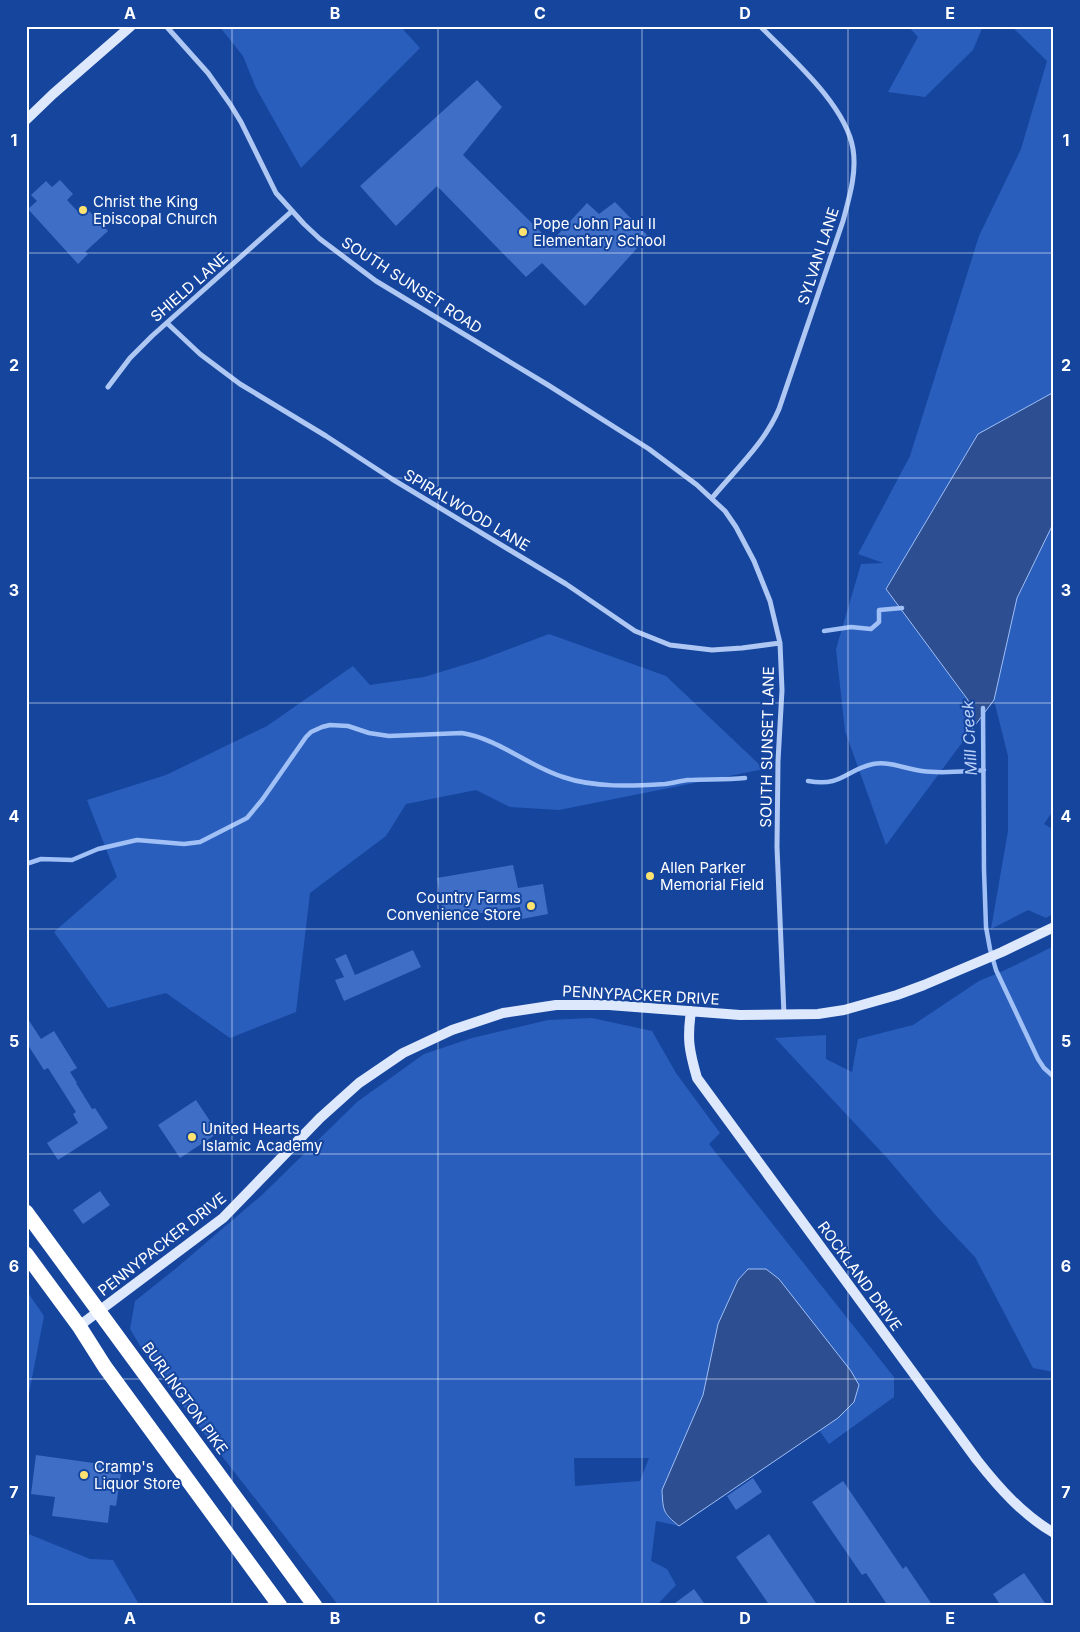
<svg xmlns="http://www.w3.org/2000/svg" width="1080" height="1632" font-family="Inter,sans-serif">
  <rect width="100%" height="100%" fill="#16459e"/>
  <path fill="#295ebc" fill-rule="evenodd" d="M219,26H400L420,48L301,168L256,88L243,56Z
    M908,26H983L973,50L925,97L888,92L918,37Z
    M1011,26H1054V392L978,434L886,589L968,700L967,736L886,845L845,731L836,649L861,564L883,563L858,554L910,456L979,236L1021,149L1047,61Z
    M1054,522V809L1044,824L1054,830V913L1046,918L1028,910L991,929L1008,831V756L994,700L1017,598Z
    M549,634L666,676L764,769L559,810L510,807L476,790L406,804L386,836L310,893L296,1012L230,1038L166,993L108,1008L54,932L117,877L87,800L166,775L267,726L353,666L370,685L424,677L480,660Z
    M1054,946V1372L1033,1368L975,1257L938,1218L888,1159L775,1038L826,1035V1059L852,1072L858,1039L913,1025L979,981L1003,971Z
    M592,1018L652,1031L676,1073L720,1133L709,1144L894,1377V1397L829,1444L819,1430L838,1418L718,1324L703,1395L662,1490L666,1515L679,1526L656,1521L651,1561L667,1569L676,1585L656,1606H339L154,1369L130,1329L135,1301L174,1270L263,1194L357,1102L424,1054L472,1038L548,1020ZM574,1458H649L640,1481L575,1486Z
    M26,1290L44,1316L26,1409Z
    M26,1533L90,1559L113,1560L140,1606H26Z"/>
  <path fill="#2d4f92" stroke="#a0c0f6" d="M1054,392V522L1017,598L994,700L967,736L968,700L886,589L978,434Z
    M748,1269H766L779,1279L851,1371L859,1385L854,1402L838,1418L679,1526C663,1513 663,1511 662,1490L703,1395L718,1324L738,1280Z"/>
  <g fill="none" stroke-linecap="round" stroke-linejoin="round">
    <path stroke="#a0c0f6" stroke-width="4.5" d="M824,631L851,627L871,629L879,622V610L902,608
      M983,708L984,870L986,927L990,949L996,970L1038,1059L1044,1068L1054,1077
      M808,781C843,787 845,770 873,764C890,761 906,769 922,771C943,774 964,771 984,770
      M26,864L41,859L72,860L98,849L137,840L184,844L200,842L247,818L262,800L306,737L311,732L322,727L330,725L348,726L369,733L389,736L462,733C499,739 528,766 563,777C595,788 632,786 665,784C673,783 680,781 688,780C707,779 726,780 745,778"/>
  </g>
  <path fill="#3e6ec5" d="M477,80L502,107L463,155L551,242L587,203L599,214L615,202L648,236L585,306L542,263L526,277L437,186L396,226L360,186Z
    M60,180L73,194L67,200L82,216L88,210L108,231L85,252L88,254L78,264L28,209L37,201L31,195L46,181L52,187Z
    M513,865L518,888L543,884L548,914L522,919L520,907L444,919L437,878Z
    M413,950L421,967L344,1001L335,980L344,977L335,959L346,954L355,975Z
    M26,1016L41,1039L54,1031L77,1068L70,1072L77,1083H76L92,1109L95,1108L108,1128L58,1160L47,1143L78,1123L73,1114L76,1112L48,1068L44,1070L26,1042Z
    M196,1100L218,1133L180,1158L158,1125Z
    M100,1191L110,1205L83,1224L73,1210Z
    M36,1455L122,1467L116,1506L110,1505L108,1523L52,1516L55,1497L31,1494Z
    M753,1478L762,1492L736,1510L727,1496Z
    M843,1481L903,1569L906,1566L933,1606H888L866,1573L862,1575L812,1502Z
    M769,1534L818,1606H770L736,1557Z
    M1024,1573L1047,1606H1001L993,1594Z
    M694,1589L706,1606H671Z"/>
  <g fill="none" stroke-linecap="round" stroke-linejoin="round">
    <path stroke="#aec7f3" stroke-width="5" d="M166,26L208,73L230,104L241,122L276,193L304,224L320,239L376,281L548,385L649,449L697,485L725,511L736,527L754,561L770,601L780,643L782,690L778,761L777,847L784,1015
      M167,323L200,354L240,384L326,436L392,479L566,584L635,631L670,645L712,650L742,648L780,643
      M108,387L130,358L152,336L292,211
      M712,498C736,469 764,444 779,409L843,221C849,198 857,173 853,149C846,105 791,58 760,26"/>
    <path stroke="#dde8fd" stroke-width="10" d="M26,120L53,94L131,26
      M691,1011C687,1039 689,1050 697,1078L977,1460C999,1488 1023,1515 1054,1533
      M79,1326L223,1218L320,1118L359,1083L403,1053L452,1030L503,1013L556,1005H609L740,1015L818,1014L844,1010L897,995L924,985L1002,952L1054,927"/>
    <path stroke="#fff" stroke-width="15" d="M26,1212L315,1606
      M26,1254L79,1326L105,1367L280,1606"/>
  </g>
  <path fill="none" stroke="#fff" stroke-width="1" stroke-opacity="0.55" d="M232,26V1606M438,26V1606M642,26V1606M848,26V1606M26,253H1054M26,478H1054M26,703H1054M26,929H1054M26,1154H1054M26,1379H1054"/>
  <g fill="#ffe370" stroke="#16459e" stroke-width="2">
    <circle cx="83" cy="210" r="5"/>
    <circle cx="523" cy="232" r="5"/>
    <circle cx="650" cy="876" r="5"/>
    <circle cx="531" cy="906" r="5"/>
    <circle cx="192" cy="1137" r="5"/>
    <circle cx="84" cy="1475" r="5"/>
  </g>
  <g text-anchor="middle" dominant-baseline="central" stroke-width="4" stroke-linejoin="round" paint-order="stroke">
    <g font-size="15" fill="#fff" stroke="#16459e" text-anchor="start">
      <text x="93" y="201">Christ the King<tspan x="93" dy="17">Episcopal Church</tspan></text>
      <text x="533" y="223">Pope John Paul II<tspan x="533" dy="17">Elementary School</tspan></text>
      <text x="660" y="867">Allen Parker<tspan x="660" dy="17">Memorial Field</tspan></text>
      <text x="521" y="897" text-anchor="end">Country Farms<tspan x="521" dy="17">Convenience Store</tspan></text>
      <text x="202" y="1128">United Hearts<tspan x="202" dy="17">Islamic Academy</tspan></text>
      <text x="94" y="1466">Cramp's<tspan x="94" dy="17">Liquor Store</tspan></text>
    </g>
    <g font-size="15" fill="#fff" stroke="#16459e">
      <text transform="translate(818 256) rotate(-72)">SYLVAN LANE</text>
      <text transform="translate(412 285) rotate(33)">SOUTH SUNSET ROAD</text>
      <text transform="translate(189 287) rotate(-41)">SHIELD LANE</text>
      <text transform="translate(467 510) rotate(31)">SPIRALWOOD LANE</text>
      <text transform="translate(767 747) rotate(-89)">SOUTH SUNSET LANE</text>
      <text transform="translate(641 995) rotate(3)">PENNYPACKER DRIVE</text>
      <text transform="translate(162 1244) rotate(-38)">PENNYPACKER DRIVE</text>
      <text transform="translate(860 1276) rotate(54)">ROCKLAND DRIVE</text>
      <text transform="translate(185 1398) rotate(54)">BURLINGTON PIKE</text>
    </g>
    <g font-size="16" font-style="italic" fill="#bad1f9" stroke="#16459e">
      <text transform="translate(969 738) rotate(-93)">Mill Creek</text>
    </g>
  </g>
  <rect width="1080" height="1632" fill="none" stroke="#16459e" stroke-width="55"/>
  <rect x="28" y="28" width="1024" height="1576" fill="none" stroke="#fff" stroke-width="2"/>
  <g font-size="16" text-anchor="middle" font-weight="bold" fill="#fff">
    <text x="130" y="19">A</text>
    <text x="335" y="19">B</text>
    <text x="540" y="19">C</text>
    <text x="745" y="19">D</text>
    <text x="950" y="19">E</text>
    <text x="14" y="146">1</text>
    <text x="1066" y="146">1</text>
    <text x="14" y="371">2</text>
    <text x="1066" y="371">2</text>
    <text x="14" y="596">3</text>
    <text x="1066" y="596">3</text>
    <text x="14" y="822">4</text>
    <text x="1066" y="822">4</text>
    <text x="14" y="1047">5</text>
    <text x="1066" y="1047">5</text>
    <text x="14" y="1272">6</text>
    <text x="1066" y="1272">6</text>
    <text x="14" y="1498">7</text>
    <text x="1066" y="1498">7</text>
    <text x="130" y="1624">A</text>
    <text x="335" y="1624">B</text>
    <text x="540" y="1624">C</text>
    <text x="745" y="1624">D</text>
    <text x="950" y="1624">E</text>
  </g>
</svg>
